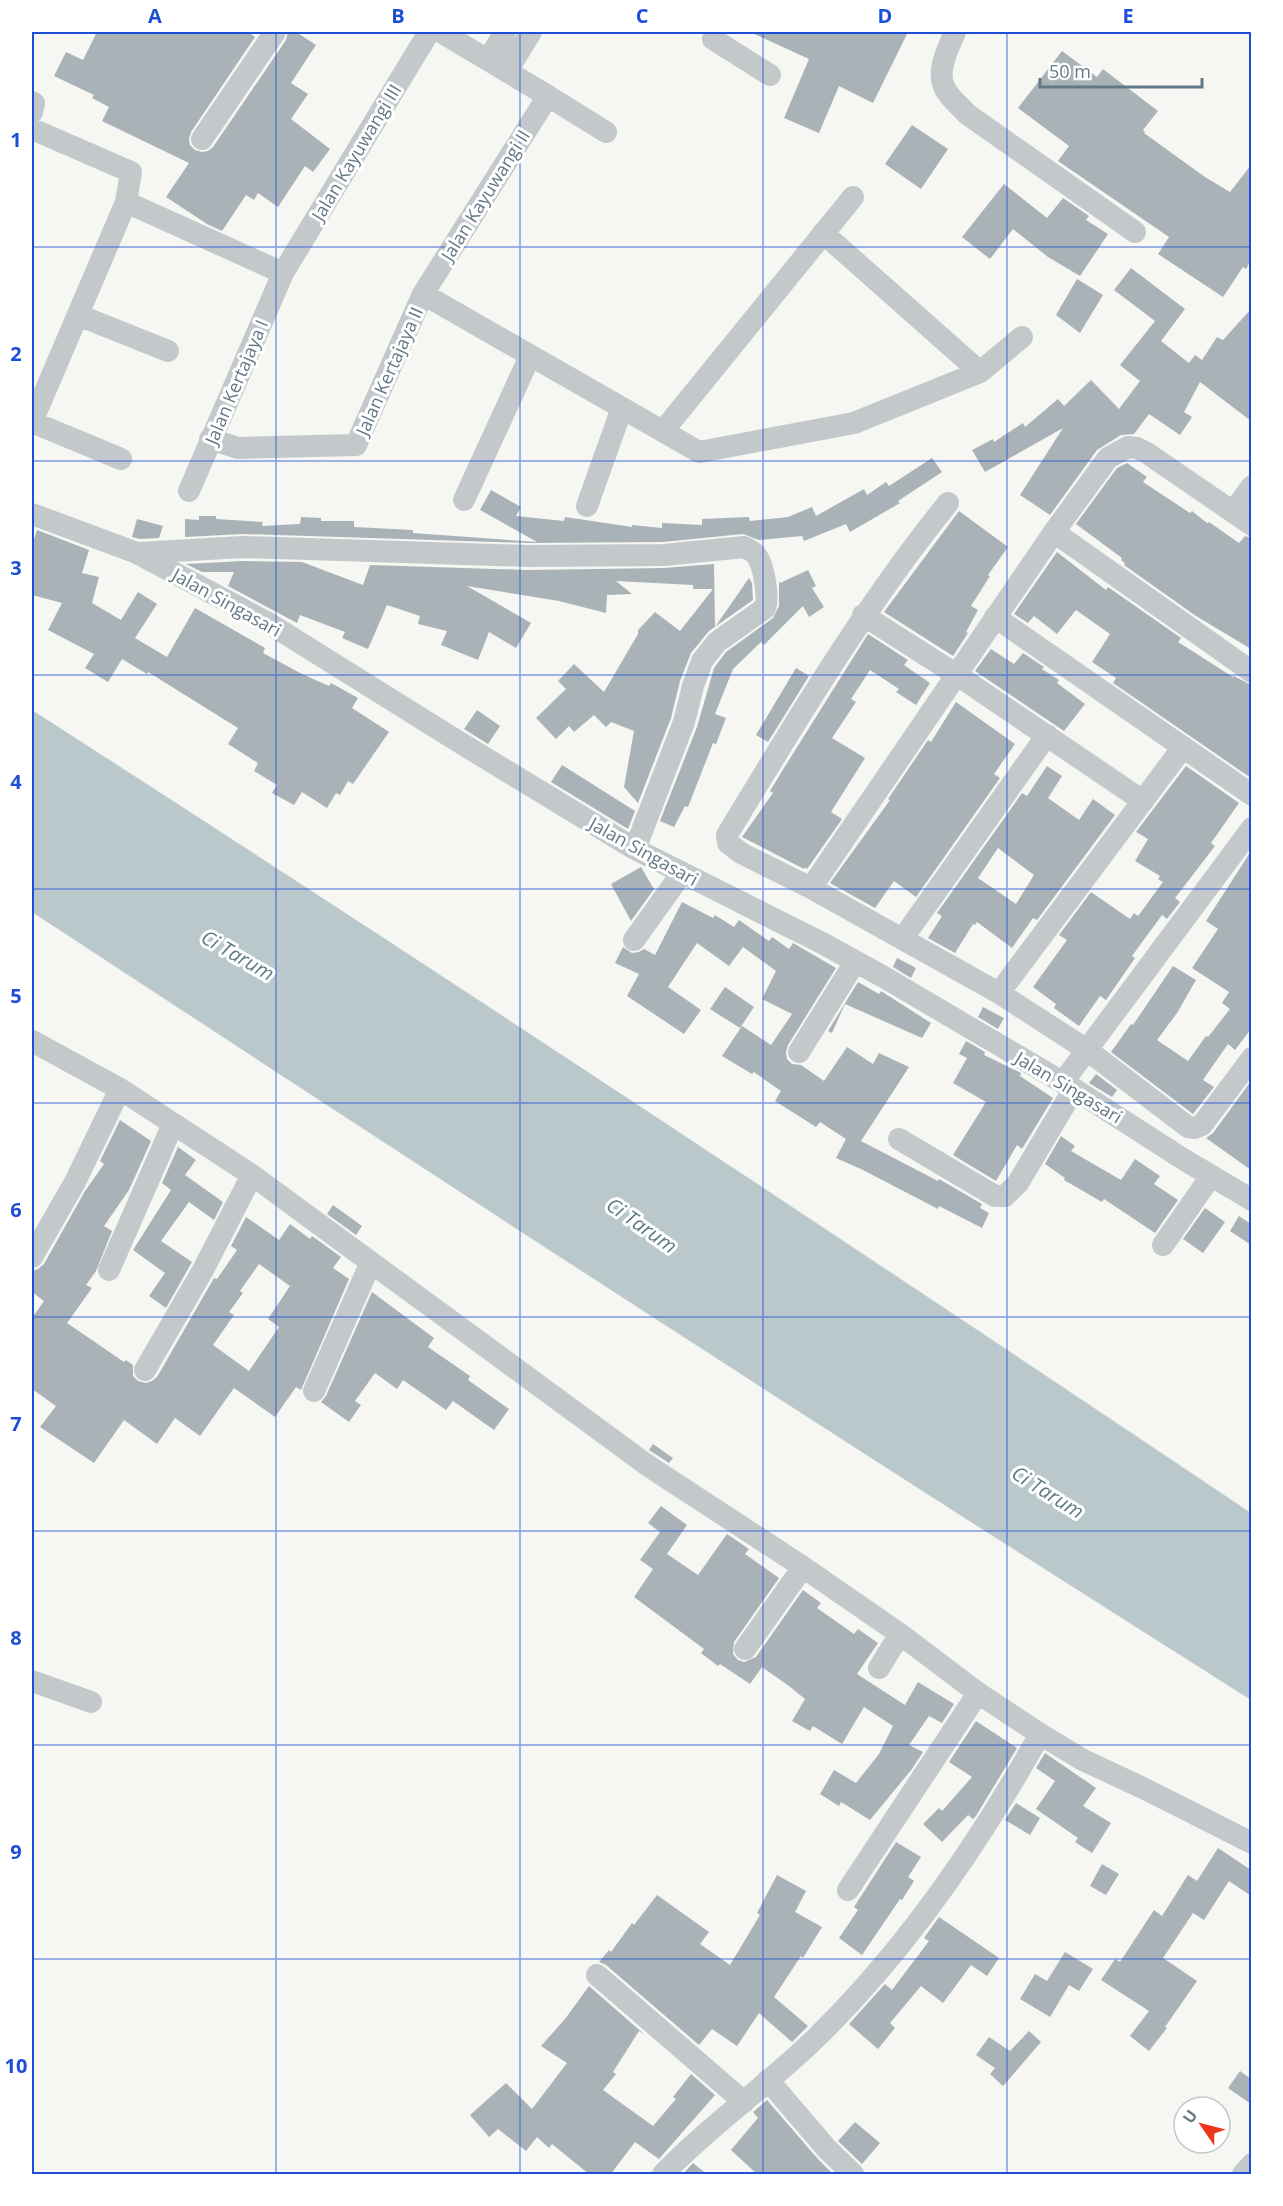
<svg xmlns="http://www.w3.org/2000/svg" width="1283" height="2206" font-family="'Open Sans',sans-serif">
  <rect width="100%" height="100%" fill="#f6f6f2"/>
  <path fill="#bac8cc" d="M32,710C441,973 847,1242 1251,1513V1700C842,1442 436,1177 32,912Z"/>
  <path fill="#a9b3b7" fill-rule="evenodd" d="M97,32H248L255,37L191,132L189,139L190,145L195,150L202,152L208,151L213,147L286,40L288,32H296L316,45L291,83L308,94L291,119L330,149L313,172L305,166L278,207L258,193L254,200L246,195L222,231L207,224L166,197L189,163L102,121L109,107L92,98L94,95L54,76L66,52L83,60Z
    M750,32H908L873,103L839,86L819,133L784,118L809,59Z
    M1062,51L1097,77L1103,69L1158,111L1143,130L1145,132L1144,133L1205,177L1230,192L1251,165V260L1246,269L1243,267L1223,297L1158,254L1169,237L1058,161L1069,146L1018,108Z
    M912,125L948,149L921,189L885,164Z
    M1004,184L1047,218L1063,198L1089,216L1086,220L1108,234L1080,276L1048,257L1013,229L990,259L962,237Z
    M1131,268L1185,309L1161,341L1189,363L1195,355L1202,360L1217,337L1223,340L1251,309V421L1200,382L1184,412L1192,417L1180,435L1149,414L1134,434L1121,435L1097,450L1050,515L1020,495L1063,428L985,472L972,450L993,439L994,442L1023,423L1025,427L1058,399L1064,406L1091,380L1119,409L1140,381L1120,365L1155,321L1114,290Z
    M1077,279L1103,295L1080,333L1056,315Z
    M932,458L942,472L898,501L900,503L850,532L846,524L804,541L802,536L759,540L743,534L663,542L528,543L243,534L185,537V519L199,520V516H216V519L263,522L262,526L300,524L301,517L321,518V521H354V527L413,530V533L537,542L480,510L491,490L521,507L516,516L564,521L565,517L632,527V525L662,528V523L702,525V519L749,517L750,521L788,517L812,507L816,516L864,489L867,495L886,482L889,486Z
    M1127,463L1147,477L1143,482L1190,513L1192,511L1207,523L1209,522L1239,543L1245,536L1251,538V655L1249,653L1251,649L1196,616L1124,565L1125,563L1121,560L1122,558L1076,524L1117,468Z
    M959,511L1008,547L988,575L990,576L971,606L978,610L966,632L968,633L953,656L884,612Z
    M137,519L163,526L159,538L140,539L132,537Z
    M37,530L89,550L82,573L99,577L92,603L121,620L138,592L157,604L135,638L167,657L195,608L265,648L263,653L302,674L329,686L331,683L358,698L352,708L389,732L353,784L348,781L340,795L336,793L327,808L302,792L294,805L272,793L277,785L254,771L258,763L228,744L238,728L148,672L147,674L122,659L108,682L85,668L94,654L48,630L62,603L32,595V546Z
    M1057,552L1106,590L1108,587L1181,638L1178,642L1233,677L1234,676L1251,685V778L1113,683L1116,678L1092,662L1110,634L1076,610L1057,634L1034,616L1028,623L1014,614Z
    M243,561L302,562L363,585L370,565L528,570L664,568L714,564L715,627L749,578L752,583L753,600L709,631L691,653L680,681L671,718L638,803L624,787L634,731L611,722L606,727L594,715L574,732L569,726L556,739L536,718L566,689L558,681L574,664L604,692L638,634V630L655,612L680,631L713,589H693V585L616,581L632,594L607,595L606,613L559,601L467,586L531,623L516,648L489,632L478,660L441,645L447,631L418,624L420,616L387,605L368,649L342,638L345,632L300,615L297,623L228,586L234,572H202L186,564Z
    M808,570L816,586L812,588L824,607L809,617L803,606L764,645L761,642L733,669L715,714L726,718L716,744L713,743L688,807L685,806L674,827L660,821L697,727L714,668L726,652L773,618L779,606V581L780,583Z
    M868,634L908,660L904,665L930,683L916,705L896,692L899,689L870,670L851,699L856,702L832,738L865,758L831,812L842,819L807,869L805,867L804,869L742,837L773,793L770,791L784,768Z
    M991,649L1014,664L1023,653L1044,667L1042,669L1059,680L1057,683L1085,704L1064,731L975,671Z
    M796,668L809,676L768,742L756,735Z
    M956,702L1015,744L994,774L1000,778L916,897L894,881L875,908L830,883L890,800L888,799L928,740L931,742Z
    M477,710L500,726L488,744L464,729Z
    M562,765L635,811L628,829L551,782Z
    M1047,766L1062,776L1048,798L1079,820L1093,799L1115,815L1037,920L1033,918L1012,948L977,922L975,925L973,924L955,953L928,938L942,916L937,913L1022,793L1027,796ZM998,848L1034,875L1016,904L978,878Z
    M1186,766L1239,803L1211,843L1215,846L1175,898L1180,902L1167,919L1162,915L1132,956L1135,958L1106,1000L1100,996L1079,1026L1054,1008L1056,1004L1033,987L1067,940L1059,935L1091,892L1130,919L1134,913L1138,916L1163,882L1158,879L1160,876L1135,861L1148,839L1136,832Z
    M1251,851V1029L1235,1050L1228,1044L1207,1074L1203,1080L1214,1087L1193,1114L1111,1052L1131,1024L1133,1025L1173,966L1196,980L1177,1013L1157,1040L1188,1061L1206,1036L1208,1037L1230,1009L1222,1003L1229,992L1192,968L1218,929L1206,921Z
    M641,867L654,889L631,921L611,884Z
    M682,902L713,918L715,915L734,927L739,920L769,941L772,937L789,949L793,943L836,968L788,1045L786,1052L787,1059L792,1064L801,1065L824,1081L847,1047L873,1064L879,1053L909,1067L861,1141L938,1181L939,1179L982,1204L980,1208L989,1213L982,1228L939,1206L938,1209L863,1170L836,1158L846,1139L820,1122L816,1127L775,1101L781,1091L754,1072L752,1074L722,1056L742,1026L771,1045L792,1014L762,999L776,971L743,947L729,966L697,943L668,987L701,1010L684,1034L627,996L639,974L615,963L623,947L632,953L639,952L644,949L655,955Z
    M897,958L916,968L911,978L893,967Z
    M858,982L879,994L881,991L931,1023L922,1038L845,1004L832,1033L828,1031Z
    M725,987L754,1007L740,1028L710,1009Z
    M983,1007L1004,1018L998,1029L978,1017Z
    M966,1041L985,1052L984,1055L1021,1073L1020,1076L1053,1098L1022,1149L1017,1145L996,1181L953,1155L986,1102L953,1083L967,1058L959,1054Z
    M1096,1074L1117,1090L1112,1097L1089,1083Z
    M1251,1081V1170L1206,1138L1213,1133Z
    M120,1120L151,1141L129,1190L104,1226L112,1231L96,1271L86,1285L92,1288L67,1323L124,1362L126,1360L133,1365V1376L138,1381L146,1383L152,1381L157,1377L214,1278L217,1279L237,1250L231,1246L246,1217L279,1240L290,1224L310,1239L312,1236L341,1257L333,1268L349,1279L301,1390L296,1387L275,1417L234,1388L200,1436L175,1418L157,1444L124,1420L94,1463L40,1427L56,1406L32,1389V1318L44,1301L32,1292V1271L38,1269L44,1264L85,1191L104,1164L100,1161ZM259,1264L290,1286L268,1319L279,1327L249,1371L213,1345L234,1315L229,1312L243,1293L240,1291Z
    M1061,1136L1075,1146L1071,1151L1121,1180L1135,1159L1160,1176L1154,1184L1178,1200L1155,1233L1104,1199L1102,1202L1064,1180L1065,1178L1045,1164Z
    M178,1147L196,1160L185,1175L223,1202L214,1220L189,1202L161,1241L192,1262L166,1308L149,1296L165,1273L133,1250L171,1190L162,1183Z
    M333,1205L362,1226L356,1235L327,1214Z
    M1205,1208L1225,1222L1203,1253L1183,1239Z
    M1239,1216L1251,1224V1245L1230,1231Z
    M372,1292L434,1338L428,1347L470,1376L468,1380L509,1409L494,1430L453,1401L446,1410L403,1380L397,1389L375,1373L355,1401L361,1405L349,1422L321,1402L326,1396Z
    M653,1444L673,1458L669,1463L649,1450Z
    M661,1506L687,1525L667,1554L698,1575L727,1534L749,1549L745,1554L779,1578L734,1642L733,1654L738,1660L744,1662L756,1657L803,1590L821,1603L817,1608L854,1634L858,1629L878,1643L857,1674L905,1705L918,1682L954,1704L942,1723L929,1716L909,1745L923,1752L912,1769L870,1820L841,1802L839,1806L820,1794L834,1770L856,1783L879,1754L893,1726L864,1707L842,1744L813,1726L810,1731L792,1721L805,1699L789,1686L762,1667L750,1684L720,1664L718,1666L701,1653L704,1649L634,1597L653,1569L640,1560L660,1532L648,1523Z
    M976,1721L1017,1748L976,1816L973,1819L968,1815L942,1842L923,1824L939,1808L942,1811L972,1777L949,1762Z
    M1045,1753L1096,1788L1083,1806L1111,1823L1092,1853L1075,1842L1078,1838L1036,1809L1055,1781L1036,1768Z
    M1016,1803L1040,1818L1030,1835L1005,1820Z
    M896,1842L921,1857L908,1877L914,1881L902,1900L900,1899L862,1955L839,1938L858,1910L854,1907Z
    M1218,1848L1251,1870V1896L1229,1881L1204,1920L1193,1913L1163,1958L1197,1981L1165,2027L1167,2028L1149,2051L1130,2036L1149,2011L1101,1980L1115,1959L1120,1962L1154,1910L1162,1916L1188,1875L1197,1881Z
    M1102,1864L1119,1874L1106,1895L1090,1886Z
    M777,1875L806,1891L795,1912L822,1927L803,1958L801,1956L774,1997L808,2026L792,2042L759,2013L737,2046L712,2029L699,2045L606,1965L599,1962L609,1950L611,1952L632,1923L634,1925L657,1895L709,1932L700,1944L730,1965L760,1915L757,1913Z
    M939,1917L999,1958L987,1976L971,1965L943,2003L921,1986L890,2023L895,2028L878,2049L849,2024L885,1984L892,1990L929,1941L924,1938Z
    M1065,1952L1093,1969L1079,1991L1069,1985L1050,2017L1020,1999L1035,1974L1047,1981Z
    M589,1986L645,2035L639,2031L613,2072L616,2074L603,2090L653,2126L676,2099L673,2097L691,2074L715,2095L659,2159L635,2142L610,2175H590L552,2144L549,2148L537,2137L526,2151L498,2129L489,2137L470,2115L506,2083L532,2109L567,2063L541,2046L565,2019Z
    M1029,2031L1041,2042L1003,2086L990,2074L995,2068L976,2055L989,2037L1010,2051Z
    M1240,2071L1251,2079V2104L1228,2088Z
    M767,2100L817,2158L834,2175H758L731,2150L758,2118L753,2112Z
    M855,2122L880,2143L862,2164L838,2141Z
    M693,2163L708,2175H682Z"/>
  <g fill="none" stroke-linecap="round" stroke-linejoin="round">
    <path stroke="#c3c8ca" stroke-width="22" d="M955,32C948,49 934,74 947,92C952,100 960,106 967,114L1135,232
      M713,39L770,75
      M488,60L505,32
      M507,71L531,32
      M548,96L606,132
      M32,102L34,103L32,112
      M32,129L131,172L126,202L283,273
      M202,139L275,32
      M823,233L980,372
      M423,294L699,452L854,423L980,372L1022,337
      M78,315L168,351
      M32,422L126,202
      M32,422L121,459
      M663,431L853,197
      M210,439L238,448L356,445L423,294L548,96L441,32
      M189,491L283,273L429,32
      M464,500L530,356
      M948,503C864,607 796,721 727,835L728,843L741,853L811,888L999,993L1087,1050L1188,1127L1195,1128L1202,1125L1252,1058
      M587,506L622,408
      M1233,512L1252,486
      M32,514L137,553L270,624L459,742L635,849L822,943L882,976L1074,1089L1183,1159L1252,1200
      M1054,532L1252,672
      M138,553L243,547L528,556L664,555L744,547C748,549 753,551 756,555C764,565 769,597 765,608L717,642L702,661L693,686L684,722L635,849
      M863,615L957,675L1143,801
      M995,617L1252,795
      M811,888L1054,532L1108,458L1128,447L1137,448L1147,453L1252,525
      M903,938L1047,735
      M634,940L682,873
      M999,993L1183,747
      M32,1041L120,1089L252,1175L647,1465L803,1567L900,1634L978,1693L1040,1734L1083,1760L1143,1788L1252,1843
      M799,1052L855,962
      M1063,1082L1252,828
      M899,1139L995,1196H1005L1018,1183L1074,1089
      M1163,1245L1211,1176
      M32,1257L75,1182L120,1089
      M109,1270L173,1124
      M145,1370L203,1270L252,1175
      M314,1391L371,1262
      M745,1649L803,1567
      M879,1668L900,1634
      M32,1681L91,1702
      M848,1890L978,1693
      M597,1975L744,2102
      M768,2080L827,2149L853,2174
      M663,2174C710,2125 767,2086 816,2038C906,1950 979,1844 1040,1734
      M1243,2174L1252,2164"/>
  </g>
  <path fill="none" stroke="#1d4ed8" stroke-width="1.5" stroke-opacity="0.55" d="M276,32V2174M520,32V2174M763,32V2174M1007,32V2174M32,247H1252M32,461H1252M32,675H1252M32,889H1252M32,1103H1252M32,1317H1252M32,1531H1252M32,1745H1252M32,1959H1252"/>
  <g text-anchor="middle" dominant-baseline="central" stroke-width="6" stroke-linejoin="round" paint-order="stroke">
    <g font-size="18" fill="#637985" stroke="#fff">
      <text transform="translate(356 152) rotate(-59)">Jalan Kayuwangi III</text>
      <text transform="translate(485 195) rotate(-58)">Jalan Kayuwangi II</text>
      <text transform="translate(389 371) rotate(-66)">Jalan Kertajaya II</text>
      <text transform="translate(236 382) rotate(-67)">Jalan Kertajaya I</text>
      <text transform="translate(227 602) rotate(29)">Jalan Singasari</text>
      <text transform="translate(644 851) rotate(29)">Jalan Singasari</text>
      <text transform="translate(1069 1087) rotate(31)">Jalan Singasari</text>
    </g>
    <g font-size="20" font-style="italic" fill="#5f7b82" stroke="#fff">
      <text transform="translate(238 955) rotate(30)">Ci Tarum</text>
      <text transform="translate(642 1225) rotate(35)">Ci Tarum</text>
      <text transform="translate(1048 1492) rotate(32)">Ci Tarum</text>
    </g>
  </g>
  <rect width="1283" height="2206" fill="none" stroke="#ffffff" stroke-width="66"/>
  <g transform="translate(1202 2125) rotate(305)"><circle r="28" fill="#ffffff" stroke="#c1c9ce" stroke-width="1.5"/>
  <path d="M0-4.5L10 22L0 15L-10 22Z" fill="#ec371c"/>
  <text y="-9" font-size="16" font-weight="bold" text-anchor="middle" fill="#637985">U</text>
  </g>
  <path d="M1040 78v9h162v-9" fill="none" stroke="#637985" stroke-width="3"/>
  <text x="1049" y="78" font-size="18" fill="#637985" stroke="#ffffff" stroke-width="4.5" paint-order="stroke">50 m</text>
  <rect x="33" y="33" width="1217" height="2140" fill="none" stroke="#1d4ed8" stroke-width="2"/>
  <g font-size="20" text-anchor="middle" font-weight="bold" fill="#1d4ed8">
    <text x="155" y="23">A</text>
    <text x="398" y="23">B</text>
    <text x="642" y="23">C</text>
    <text x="885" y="23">D</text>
    <text x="1128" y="23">E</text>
    <text x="16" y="147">1</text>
    <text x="16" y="361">2</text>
    <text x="16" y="575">3</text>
    <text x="16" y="789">4</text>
    <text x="16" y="1003">5</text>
    <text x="16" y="1217">6</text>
    <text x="16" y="1431">7</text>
    <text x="16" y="1645">8</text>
    <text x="16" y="1859">9</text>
    <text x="16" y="2073">10</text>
  </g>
</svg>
